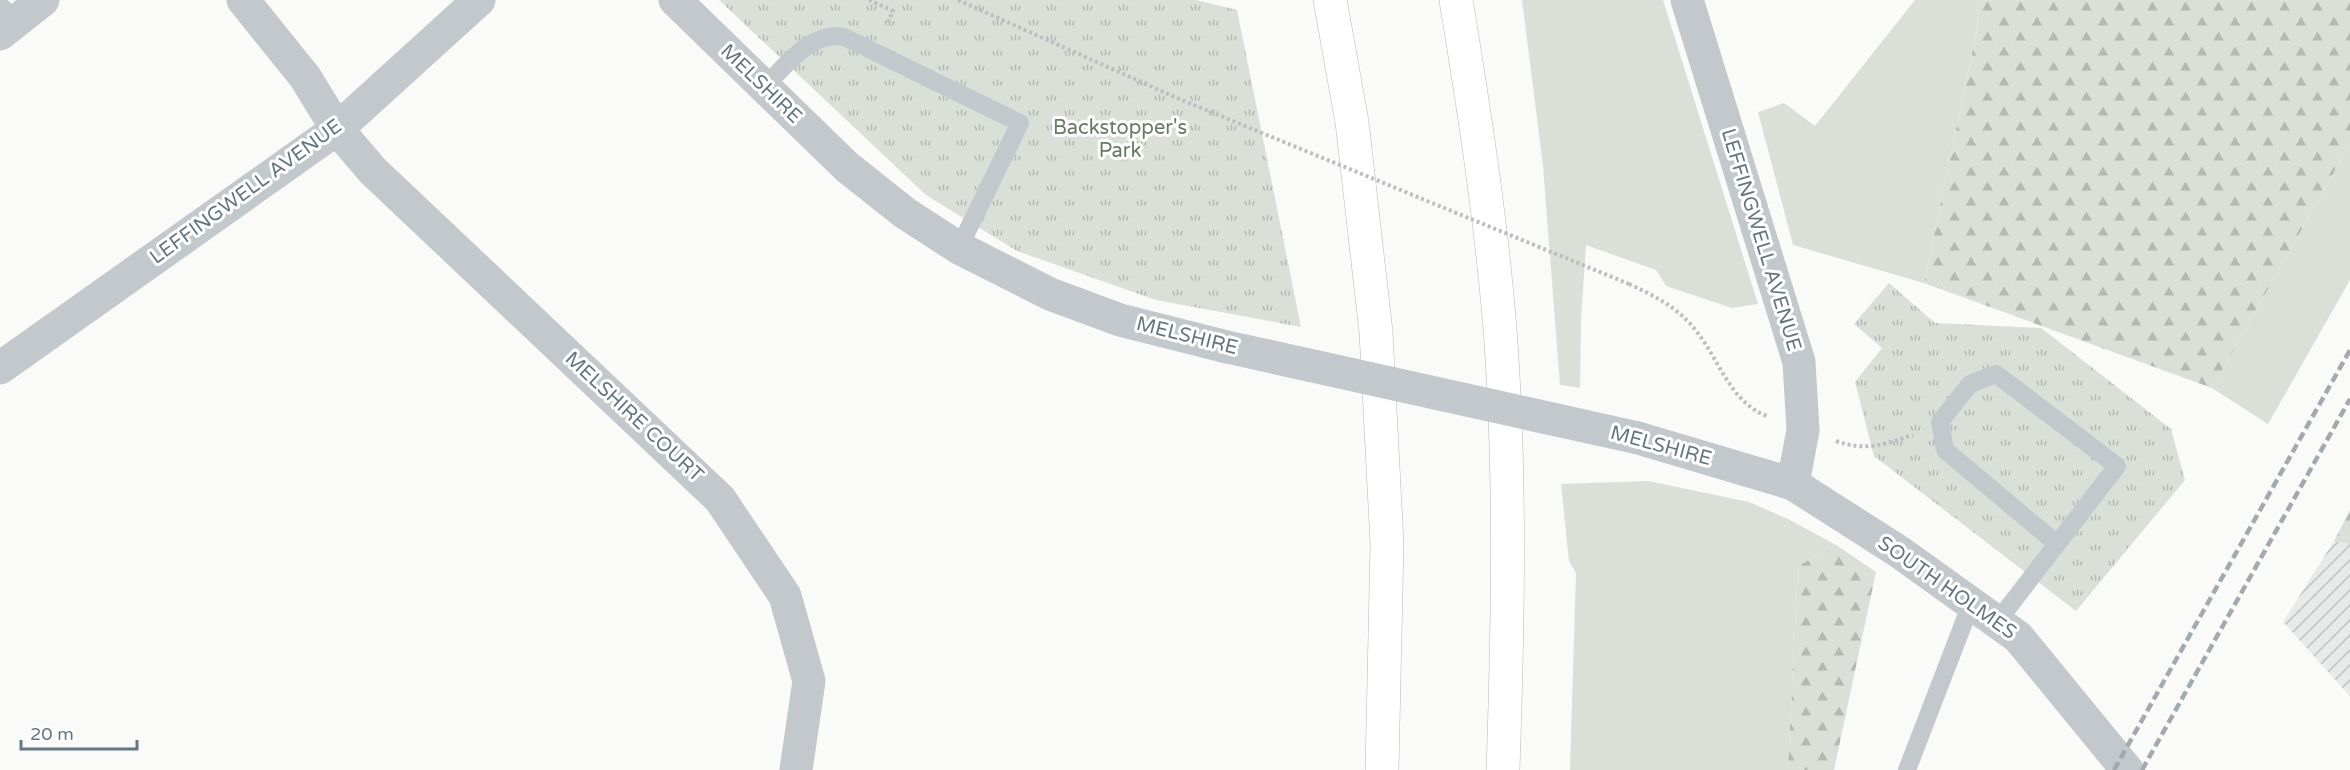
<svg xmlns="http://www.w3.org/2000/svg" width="2350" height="770" font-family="'Varela Round',sans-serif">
  <defs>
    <pattern id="industrial-furrows" width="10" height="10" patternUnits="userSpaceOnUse" patternTransform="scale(1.5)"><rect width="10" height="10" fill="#e8e9e9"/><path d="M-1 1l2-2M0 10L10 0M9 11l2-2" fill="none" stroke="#c0c1c2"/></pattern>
    <pattern id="forest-firs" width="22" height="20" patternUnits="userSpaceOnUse" patternTransform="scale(1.5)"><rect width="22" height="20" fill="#dadfd7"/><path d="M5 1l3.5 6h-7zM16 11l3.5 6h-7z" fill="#b4b9b4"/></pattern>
    <pattern id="park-tufts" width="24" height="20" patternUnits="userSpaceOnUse" patternTransform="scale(1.5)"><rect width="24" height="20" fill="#dadfd7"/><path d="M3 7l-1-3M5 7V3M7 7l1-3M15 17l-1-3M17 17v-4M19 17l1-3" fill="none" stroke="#b4b9b4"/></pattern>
  </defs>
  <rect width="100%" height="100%" fill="#fafaf8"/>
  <path fill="url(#industrial-furrows)" d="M2334,541L2350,544V696L2283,622Z"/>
  <path fill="#dadfd7" d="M1522,0H1663L1758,304L1732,308L1666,286L1656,270L1586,245L1581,319L1580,388L1560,385L1543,166Z
    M1915,0H1976L1979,19L1924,283L1793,245L1758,112L1784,103L1815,126Z
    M2350,144V280L2268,424L2212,388Z
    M1648,481L1749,502L1788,519L1836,545L1798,566L1788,770H1570L1576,573L1569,561L1561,484Z"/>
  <path fill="url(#forest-firs)" d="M1976,0H2350V144L2212,388L1924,283L1979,20Z
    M2350,510V544L2334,541Z
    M1836,545L1876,572L1834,770H1788L1798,566Z"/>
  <path fill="url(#park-tufts)" d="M719,0H1196L1237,10L1301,327L1156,300L1017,251L926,195Z
    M1889,283L1935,323L2041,328L2171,429L2185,480L2076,611L1874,456L1855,382L1882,348L1854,324Z"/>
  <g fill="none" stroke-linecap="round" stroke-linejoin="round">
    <g stroke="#b4b9bd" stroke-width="34">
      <path id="motorway" d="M1330,0L1352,122L1376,332L1387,544L1382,770
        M1456,0C1474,109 1491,219 1500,329C1511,476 1508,623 1503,770"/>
    </g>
    <path stroke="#bbbfc2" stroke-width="4" stroke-dasharray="3 3" stroke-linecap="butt" d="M869,0L893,11L887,25
      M958,0L1177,98
      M1629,284C1655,296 1679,308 1697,332C1720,361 1730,402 1767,416
      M1836,441C1867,452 1884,444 1913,435"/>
    <path stroke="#c3c8cc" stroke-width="18" d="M0,5L16,21
      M764,87C786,66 810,31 844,37L1020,123L959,248
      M1997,622L2117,466L1996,374L1970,384L1940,422L1945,450L2057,544
      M1907,770L1971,604"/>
    <path stroke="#c3c8cc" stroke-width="33" d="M243,0L305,77L337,129L373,171L720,499L785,596L809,681L796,770
      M675,0L847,167L905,213L959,248L1050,294L1120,320L1227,347
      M1687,0L1799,362L1803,430L1793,484
      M0,34L43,0
      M0,368L337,129L479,0
      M1638,438L1793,484L1898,551L2018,637L2127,770"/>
    <use href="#motorway" stroke="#fff" stroke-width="33"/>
    <path stroke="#a2aab0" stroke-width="4.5" stroke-dasharray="9 4.5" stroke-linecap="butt" d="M2114,770L2350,350
      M2142,770L2350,399"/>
    <path stroke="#bbbfc2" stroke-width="4" stroke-dasharray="3 3" stroke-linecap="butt" d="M1177,98L1629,284"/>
    <path stroke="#c3c8cc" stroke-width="33" d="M1227,347L1638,438"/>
  </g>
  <g text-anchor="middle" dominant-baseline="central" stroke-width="6" stroke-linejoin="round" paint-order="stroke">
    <g font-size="20" fill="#657683" stroke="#fff">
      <text transform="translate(761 84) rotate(44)">MELSHIRE</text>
      <text transform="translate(246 192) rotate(-36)">LEFFINGWELL AVENUE</text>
      <text transform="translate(1761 240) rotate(73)">LEFFINGWELL AVENUE</text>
      <text transform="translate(1187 336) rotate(14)">MELSHIRE</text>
      <text transform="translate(634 417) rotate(43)">MELSHIRE COURT</text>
      <text transform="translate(1661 446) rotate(15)">MELSHIRE</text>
      <text transform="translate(1947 588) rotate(35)">SOUTH HOLMES</text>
    </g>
    <g font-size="20" fill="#687a64" stroke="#fff">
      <text x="1120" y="128">Backstopper's<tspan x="1120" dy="23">Park</tspan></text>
    </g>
  </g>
  <path d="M21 740v9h116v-9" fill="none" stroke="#657683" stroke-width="3"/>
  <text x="30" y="740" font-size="18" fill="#657683" stroke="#ffffff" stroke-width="4.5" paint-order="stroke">20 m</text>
</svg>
